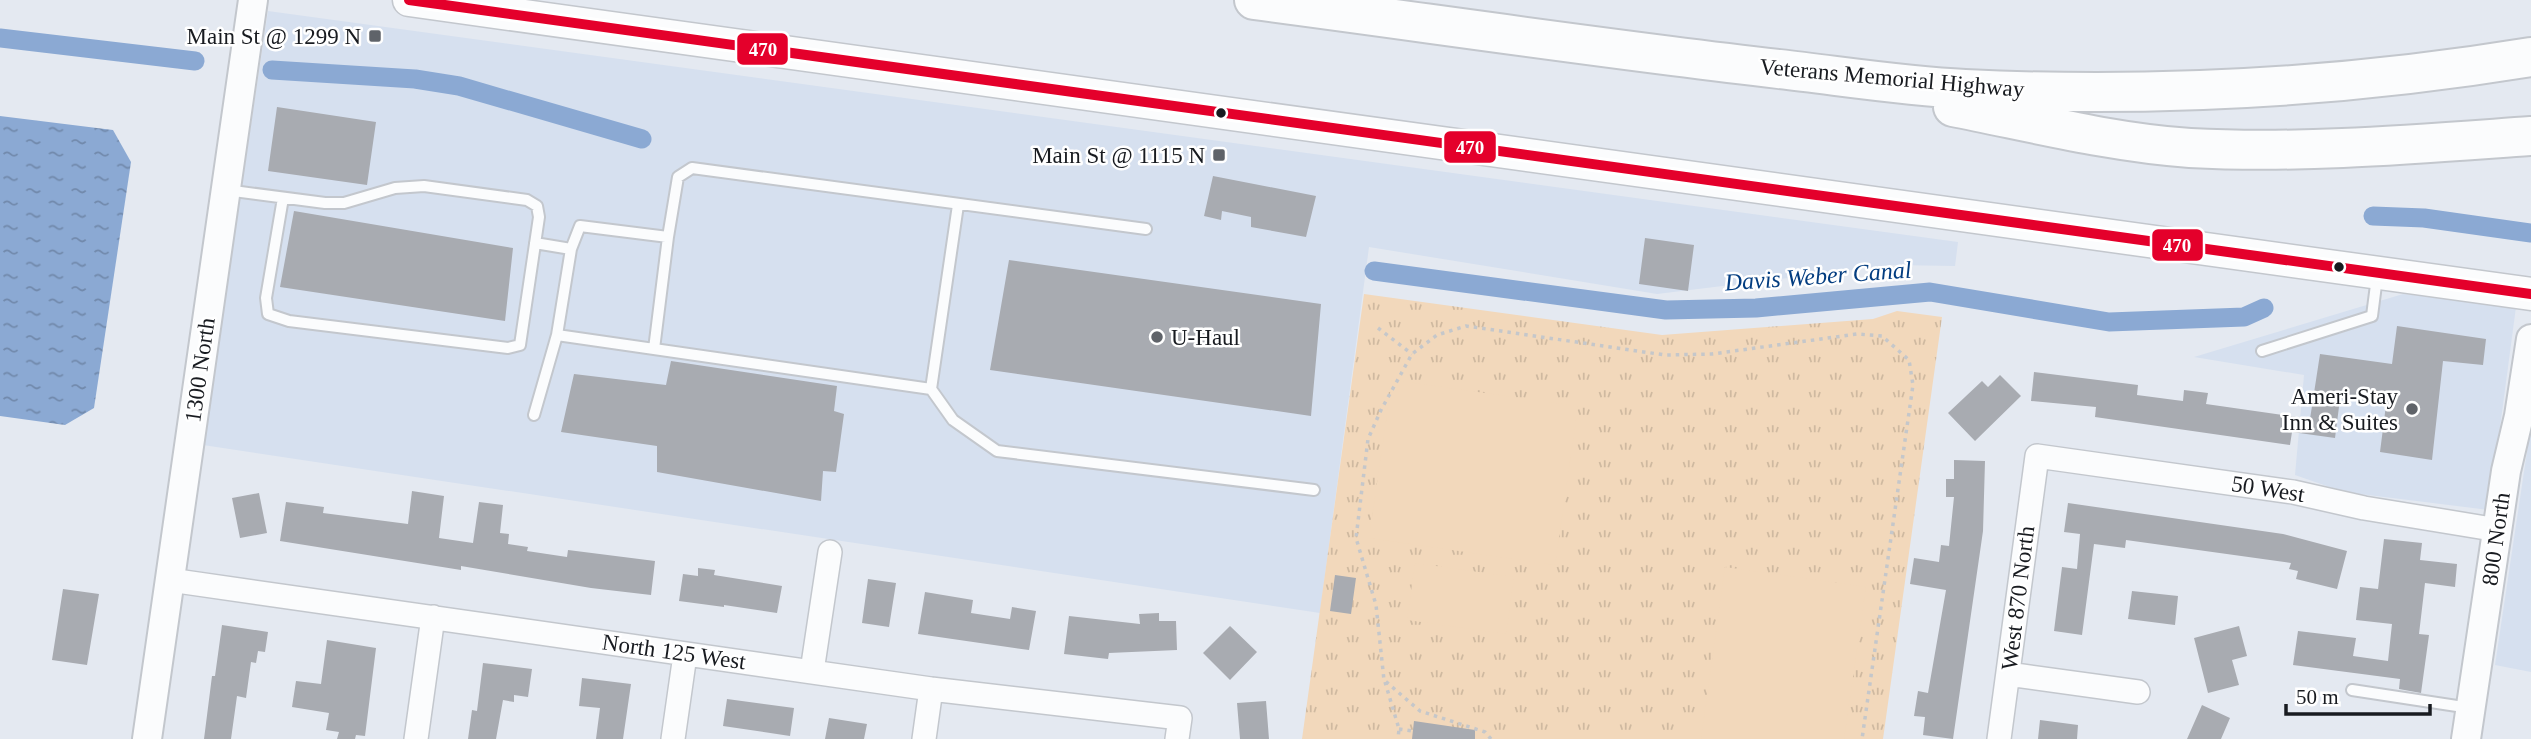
<svg xmlns="http://www.w3.org/2000/svg" width="2531" height="739" font-family="'Times New Roman',serif">
  <defs>
    <pattern id="park-tufts" width="24" height="20" patternUnits="userSpaceOnUse" patternTransform="scale(1.75)"><rect width="24" height="20" fill="#f2d8bb"/><path d="M3 7l-1-3M5 7V3M7 7l1-3M15 17l-1-3M17 17v-4M19 17l1-3" fill="none" stroke="#cfb9a0"/></pattern>
    <pattern id="water-ripples" width="26" height="14" patternUnits="userSpaceOnUse" patternTransform="scale(1.75)"><rect width="26" height="14" fill="#8ba9d3"/><path d="M2 4q2-2 4 0t4 0M15 11q2-2 4 0t4 0" fill="none" stroke="#7189ab"/></pattern>
  </defs>
  <rect width="100%" height="100%" fill="#e4e9f1"/>
  <path fill="#d6e0ef" d="M268,11L1958,242L1955,266L1893,265L1657,294L1369,247L1320,613L203,445Z
    M2403,294L2516,307L2489,510L2344,492L2295,475L2304,375L2194,357Z
    M2531,425V672L2495,665Z"/>
  <path fill="url(#park-tufts)" d="M1364,294L1662,335L1873,319L1897,311L1942,317L1883,739H1302Z"/>
  <path fill="#f2d8bb" d="M1392,380L1578,406L1555,565L1369,538Z
    M1415,563L1514,577L1506,634L1407,620Z
    M1725,567L1866,587L1844,739H1701Z"/>
  <path fill="url(#water-ripples)" d="M0,116L113,130L131,162L94,408L65,425L0,416Z"/>
  <g fill="none" stroke-linecap="round" stroke-linejoin="round">
    <path stroke="#8ba9d3" stroke-width="19" d="M0,38L195,61
      M272,70L415,79L459,86L642,139
      M2373,216L2424,218L2531,233
      M1374,271L1666,310L1756,308L1930,292L2109,322L2244,317L2264,308"/>
  </g>
  <path fill="#a8abb1" d="M277,107L376,122L367,185L268,171Z
    M1213,176L1316,196L1306,237L1251,227V217L1222,211L1221,220L1204,216Z
    M294,211L513,248L505,321L280,287Z
    M1645,238L1694,245L1688,291L1639,284Z
    M1009,260L1321,304L1311,416L990,370Z
    M2397,326L2486,339L2483,365L2443,361L2432,460L2380,452L2386,405L2340,399L2335,438L2292,432L2290,445L2095,417L2096,407L2031,401L2034,372L2138,385L2137,395L2175,400L2183,401L2184,390L2208,393L2206,404L2310,419L2320,354L2392,364Z
    M671,361L837,386L834,411L844,414L836,472L823,471L821,501L657,472V446L561,432L574,374L666,385Z
    M2000,375L2021,396L1975,441L1948,413L1982,381L1988,387Z
    M1954,460L1985,461L1983,531L1953,739L1923,735L1925,717L1914,716L1918,691L1928,693L1946,590L1910,584L1914,558L1939,562L1941,545L1949,546L1954,497H1946V479H1954Z
    M412,491L444,496L439,538L473,543L479,502L503,505L500,533L509,534L508,544L528,547L527,551L567,557L568,550L655,561L651,595L591,588L461,566V570L280,541L286,502L324,507L323,513L408,524Z
    M259,493L267,533L240,538L232,498Z
    M2068,503L2283,534L2347,551L2337,589L2296,579L2298,571L2289,569L2291,563L2126,540L2125,548L2094,544L2082,635L2054,631L2062,567L2077,569L2080,534L2064,532Z
    M2384,539L2422,543L2420,560L2457,564L2455,587L2425,583L2419,634L2429,635L2421,693L2399,689L2400,679L2293,665L2298,631L2356,638L2353,656L2388,661L2392,624L2356,620L2360,587L2378,589Z
    M698,568L715,570L714,575L782,586L777,613L724,605V607L679,601L683,574L698,576Z
    M1335,575L1356,578L1351,614L1330,611Z
    M868,579L896,583L889,627L862,623Z
    M63,589L99,594L87,665L52,660Z
    M2132,591L2178,596L2175,625L2128,619Z
    M925,592L973,600L971,613L1010,619L1012,607L1036,611L1029,650L918,634Z
    M1159,613V621H1176L1177,650L1109,653L1108,659L1064,654L1069,616L1140,624L1139,614Z
    M222,625L268,632L265,652L258,651L256,663L251,662L246,698L237,696L231,739H204L212,676H215Z
    M1230,626L1257,652L1230,680L1203,653Z
    M2239,626L2247,656L2232,660L2239,685L2208,693L2194,638Z
    M327,640L376,648L365,736L356,735L355,739H337L339,732L326,730L329,713L292,707L296,681L321,684Z
    M483,663L532,669L528,697L514,695V702L503,700L496,739H468L472,710L477,711Z
    M582,678L631,684L623,739H596L600,708L579,706Z
    M727,699L794,708L790,736L723,726Z
    M1266,701L1269,739H1240L1237,703Z
    M2202,705L2230,718L2221,739H2187Z
    M829,718L867,724L864,739H825Z
    M2040,720L2078,725L2077,739H2038Z
    M1414,721L1475,730V739H1412Z"/>
  <g fill="none" stroke-linecap="round" stroke-linejoin="round">
    <g stroke="#c3c7cd" stroke-width="14">
      <path id="service" d="M226,190L325,203H344L395,188L424,186L527,200L537,206L539,217L520,345L508,348L289,321L268,314L266,298L283,198
        M958,205L931,389L953,420L997,451L1314,490
        M535,243L571,249
        M557,335L931,389
        M654,349L668,237
        M2262,351L2372,316L2377,277
        M534,415L557,335L571,249L580,226L668,237L678,177L692,168L1146,229
        M2352,690L2470,708"/>
    </g>
    <g stroke="#c3c7cd" stroke-width="26">
      <path id="minor" d="M170,580L931,689L1180,718L1177,739
        M812,671L830,552
        M2008,674L2138,692
        M416,739L433,617
        M673,739L685,655
        M924,739L931,689
        M1999,739L2037,456L2293,492L2364,508L2498,530"/>
    </g>
    <g stroke="#c3c7cd" stroke-width="32">
      <path id="tertiary" d="M147,739L253,0
        M2466,739L2506,471L2519,416L2531,339"/>
    </g>
    <g stroke="#c3c7cd" stroke-width="35">
      <path id="secondary" d="M409,0L2531,294"/>
    </g>
    <g stroke="#c3c7cd" stroke-width="42">
      <path id="motorway" d="M1254,0C1429,23 1604,49 1779,69C1841,76 1903,86 1965,89C2156,98 2342,88 2531,57
        M1953,107C2030,122 2113,143 2190,148C2304,154 2418,144 2531,136"/>
    </g>
    <path stroke="#c5c7ca" stroke-width="3.5" stroke-dasharray="3.5 5" stroke-linecap="butt" d="M1378,328L1412,354
      M1385,682L1399,729L1398,739
      M1399,729L1413,731
      M1491,739L1485,732L1420,711L1384,680L1376,605L1356,538L1368,439L1381,410L1412,354L1437,335L1466,326L1665,355L1712,354L1857,334L1882,336L1909,360L1913,385L1862,739"/>
    <use href="#service" stroke="#fbfcfd" stroke-width="10"/>
    <use href="#minor" stroke="#fbfcfd" stroke-width="23"/>
    <use href="#tertiary" stroke="#fbfcfd" stroke-width="28"/>
    <use href="#secondary" stroke="#fbfcfd" stroke-width="32"/>
    <use href="#motorway" stroke="#fbfcfd" stroke-width="38"/>
    <g stroke="#fff" stroke-width="16">
      <path id="bus-1" d="M409,0L2531,294"/>
    </g>
    <use href="#bus-1" stroke="#e4002b" stroke-width="10"/>
  </g>
  <g fill="#5f6369" stroke="#fff" stroke-width="2.5">
    <rect x="368" y="29" width="14" height="14" rx="3.5"/>
    <rect x="1212" y="148" width="14" height="14" rx="3.5"/>
    <circle cx="1157" cy="337" r="7"/>
    <circle cx="2412" cy="409" r="7"/>
  </g>
  <g fill="#181b20" stroke="#fff" stroke-width="2.5">
    <circle cx="1221" cy="113" r="6"/>
    <circle cx="2339" cy="267" r="6"/>
  </g>
  <g text-anchor="middle" dominant-baseline="central" stroke-width="5" stroke-linejoin="round" paint-order="stroke">
    <g font-size="23" fill="#181b20" stroke="#fff" text-anchor="end">
      <text x="361" y="36">Main St @ 1299 N</text>
      <text x="1205" y="155">Main St @ 1115 N</text>
      <text x="1171" y="337" text-anchor="start">U-Haul</text>
      <text x="2398" y="396">Ameri-Stay<tspan x="2398" dy="26">Inn &amp; Suites</tspan></text>
    </g>
    <g font-size="23" fill="#181b20" stroke="#fff">
      <text transform="translate(1892 78) rotate(5)">Veterans Memorial Highway</text>
      <text transform="translate(200 370) rotate(-82)">1300 North</text>
      <text transform="translate(2268 489) rotate(9)">50 West</text>
      <text transform="translate(2496 539) rotate(-82)">800 North</text>
      <text transform="translate(2018 598) rotate(-83)">West 870 North</text>
      <text transform="translate(674 652) rotate(8)">North 125 West</text>
    </g>
    <g font-size="24" font-style="italic" fill="#033d80" stroke="#fff">
      <text transform="translate(1818 276) rotate(-4)">Davis Weber Canal</text>
    </g>
  </g>
  <g stroke="#fff" stroke-width="2.5">
    <rect x="736" y="32" width="53" height="34" rx="7" fill="#e4002b"/>
    <rect x="1443" y="130" width="54" height="34" rx="7" fill="#e4002b"/>
    <rect x="2151" y="228" width="53" height="34" rx="7" fill="#e4002b"/>
  </g>
  <g font-size="19" text-anchor="middle" font-weight="bold" fill="#fff">
    <text x="763" y="56">470</text>
    <text x="1470" y="154">470</text>
    <text x="2177" y="252">470</text>
  </g>
  <path d="M2286 704v10h144v-10" fill="none" stroke="#181b20" stroke-width="3.5"/>
  <text x="2296" y="704" font-size="21" fill="#181b20" stroke="#ffffff" stroke-width="5" paint-order="stroke">50 m</text>
</svg>
